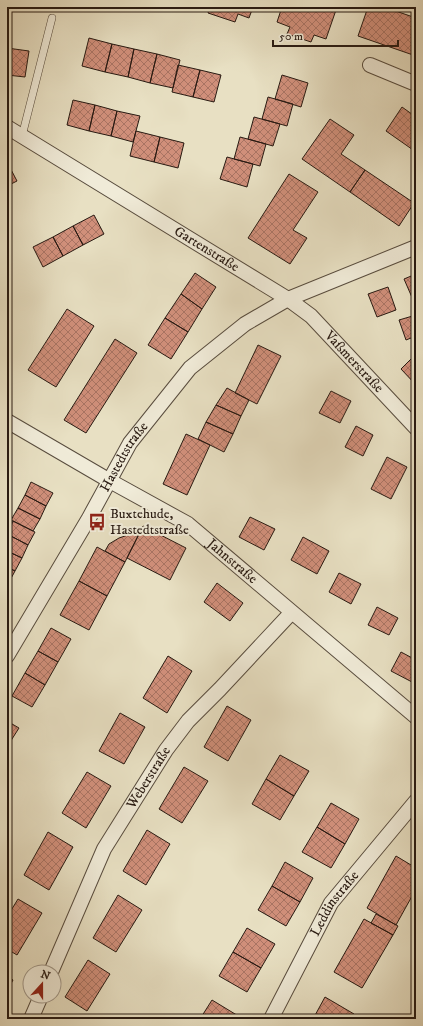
<svg xmlns="http://www.w3.org/2000/svg" width="423" height="1026" font-family="'IM FELL DW Pica',serif">
  <defs>
    <pattern id="building-cross-hatch" width="8" height="8" patternUnits="userSpaceOnUse"><rect width="8" height="8" fill="#d08f7a"/><path d="M0 0l8 8M0 8l8-8" fill="none" stroke="#a97463"/></pattern>
  </defs>
  <rect width="100%" height="100%" fill="#e8e0c3"/>
  <filter id="stains"><feTurbulence type="fractalNoise" baseFrequency=".005" numOctaves="4"/><feColorMatrix values="0 0 0 0 .2 0 0 0 0 .09 0 0 0 0 .02 0 0 0 .5 -.17"/></filter>
  <radialGradient id="worn" r=".72"><stop offset=".6" stop-color="#630" stop-opacity="0"/><stop offset="1" stop-color="#630" stop-opacity=".3"/></radialGradient>
  <path fill="url(#building-cross-hatch)" stroke="#281a12" d="M210,7H253L249,18L238,14L235,22L208,13Z
    M282,7H337L326,39L314,35L311,42L287,34L290,27L277,22Z
    M368,7H384L416,18V56L358,36Z
    M89,38L112,44L105,72L82,66Z
    M112,44L134,49L128,77L105,72Z
    M7,48L29,51L25,77L7,75Z
    M134,49L157,54L150,83L128,77Z
    M157,54L180,60L173,88L150,83Z
    M178,65L200,70L193,97L172,92Z
    M200,70L221,75L214,102L193,97Z
    M282,75L308,83L301,107L275,99Z
    M268,97L293,104L287,126L262,119Z
    M73,100L95,105L89,131L67,125Z
    M95,105L117,111L111,136L89,131Z
    M402,107L416,117V152L386,131Z
    M117,111L140,116L133,142L111,136Z
    M254,117L280,124L273,146L248,139Z
    M330,119L354,135L341,154L365,170L350,192L302,159Z
    M136,131L160,137L154,162L130,156Z
    M160,137L184,143L178,168L154,162Z
    M240,137L266,144L260,166L234,159Z
    M227,157L253,164L247,187L220,179Z
    M7,162L17,181L7,186Z
    M365,170L414,203L399,226L350,192Z
    M289,174L318,192L293,230L307,238L290,264L248,238Z
    M94,215L104,234L83,245L73,226Z
    M73,226L83,245L63,256L53,237Z
    M53,237L63,256L43,267L33,247Z
    M195,273L216,287L202,309L181,294Z
    M416,274V301L414,302L404,279Z
    M7,279L11,281L7,293Z
    M388,287L396,310L377,317L368,294Z
    M181,294L202,309L188,332L165,318Z
    M67,309L94,326L56,387L28,370Z
    M416,315V336L406,340L399,320Z
    M165,318L188,332L171,359L148,345Z
    M115,339L137,353L86,433L64,420Z
    M258,345L281,356L257,404L235,393Z
    M416,354V385L401,369Z
    M227,388L249,400L241,416L216,405Z
    M331,391L351,401L340,423L319,413Z
    M216,405L241,416L233,434L206,422Z
    M206,422L233,434L224,452L198,439Z
    M356,426L373,435L363,456L345,447Z
    M186,434L210,445L187,495L163,484Z
    M387,457L407,467L391,499L371,489Z
    M31,482L53,493L46,506L25,495Z
    M25,495L46,506L40,519L18,508Z
    M18,508L40,519L33,531L11,520Z
    M250,517L275,529L264,550L239,537Z
    M13,521L35,532L28,545L7,534Z
    M143,526L186,548L170,580L127,558Z
    M7,534L28,545L22,558L7,551Z
    M131,534H139L125,562L105,551L109,544L119,538Z
    M303,537L329,551L317,574L291,560Z
    M97,547L125,562L107,596L79,581Z
    M7,551L22,558L15,571L7,567Z
    M7,567L15,571L8,584L7,583Z
    M339,573L361,584L351,604L329,592Z
    M79,581L107,596L89,630L60,615Z
    M217,583L243,603L230,621L204,602Z
    M377,607L398,618L389,635L368,625Z
    M51,628L71,639L58,662L38,651Z
    M38,651L58,662L45,685L25,673Z
    M401,652L416,660V675L412,682L391,671Z
    M168,656L192,671L167,713L143,698Z
    M25,673L45,685L32,707L12,696Z
    M227,706L251,720L228,761L204,747Z
    M120,713L145,727L124,764L99,751Z
    M7,721L19,728L12,739L7,736Z
    M7,736L12,739L7,748Z
    M280,755L309,771L294,796L266,779Z
    M184,767L208,781L182,823L159,809Z
    M87,772L111,786L86,828L62,813Z
    M266,779L294,796L280,820L252,804Z
    M331,803L359,819L345,844L317,827Z
    M317,827L345,844L331,868L302,852Z
    M147,830L170,844L146,885L123,871Z
    M48,832L73,847L49,890L24,875Z
    M396,856L416,868V889L396,925L367,908Z
    M285,862L313,878L300,902L272,886Z
    M272,886L300,902L286,926L258,910Z
    M118,895L142,910L116,952L93,938Z
    M18,899L42,913L17,955L7,949V917Z
    M376,914L398,926L393,935L371,923Z
    M364,919L393,935L362,988L334,972Z
    M247,928L275,944L261,968L233,952Z
    M233,952L261,968L247,992L219,976Z
    M88,960L110,974L87,1011L65,997Z
    M7,976L13,980L7,991Z
    M325,997L354,1014L351,1019H313Z
    M212,1000L240,1017L239,1019H200Z"/>
  <g fill="none" stroke-linecap="round" stroke-linejoin="round">
    <g stroke="#584c3e" stroke-width="8">
      <path id="lane" d="M22,136L52,18"/>
    </g>
    <g stroke="#584c3e" stroke-width="16">
      <g id="street">
        <path d="M370,65L416,84"/>
        <path id="s1" d="M7,127L288,299L311,316L416,428"/>
        <path id="s2" d="M7,421L110,481L188,524L416,717"/>
        <path id="s3" d="M7,656L89,518L130,443L190,368L245,324L288,299L416,247"/>
        <path id="s4" d="M51,972L104,849L166,750L188,721L220,689L291,613"/>
        <path d="M31,1019L41,996"/>
        <path id="s5" d="M271,1019L331,903L416,801"/>
      </g>
    </g>
    <use href="#lane" stroke="#f0ebd8" stroke-width="7"/>
    <use href="#street" stroke="#f0ebd8" stroke-width="14"/>
  </g>
  <defs>
    <g id="bus-bare" transform="scale(1.38)"><path d="M-5-6H5V4H4V6H2V4H-2V6H-4V4H-5ZM-3.5-4V0h7V-4ZM-3.5 1.2v1.5H-2V1.2ZM2 1.2v1.5H3.5V1.2Z" fill="#8f2418" stroke="#f0ebd8" stroke-width="2.5" paint-order="stroke"/></g>
  </defs>
  <g fill-rule="evenodd">
    <use href="#bus-bare" x="97" y="522"/>
  </g>
  <g text-anchor="middle" dominant-baseline="central" stroke-width="4" stroke-linejoin="round" paint-order="stroke">
    <g font-size="14" fill="#281a12" stroke="#f0ebd8">
      <text stroke="none"><textPath href="#s1" startOffset="234">Gartenstraße</textPath></text>
      <text stroke="none"><textPath href="#s1" startOffset="421">Vaßmerstraße</textPath></text>
      <text stroke="none"><textPath href="#s3" startOffset="231">Hastedtstraße</textPath></text>
      <text stroke="none"><textPath href="#s2" startOffset="266">Jahnstraße</textPath></text>
      <text stroke="none"><textPath href="#s4" startOffset="218">Weberstraße</textPath></text>
      <text stroke="none"><textPath href="#s5" startOffset="132">Leddinstraße</textPath></text>
    </g>
    <g font-size="14" fill="#281a12" stroke="#f0ebd8" text-anchor="start">
      <text x="110" y="514">Buxtehude,<tspan x="110" dy="16">Hastedtstraße</tspan></text>
    </g>
  </g>
  <rect width="423" height="1026" fill="none" stroke="#e8e0c3" stroke-width="24"/>
  <rect x="8" y="8" width="407" height="1010" fill="none" stroke="#281a12" stroke-width="2"/>
  <rect x="12" y="12" width="399" height="1002" fill="none" stroke="#281a12"/>
  <g transform="translate(42 984) rotate(21)"><circle r="19" fill="#f0ebd8" stroke="#a09789"/>
  <path d="M0-3L7 15L0 10L-7 15Z" fill="#8f2418"/>
  <text y="-6" font-size="11" font-weight="bold" text-anchor="middle" fill="#281a12">N</text>
  </g>
  <path d="M273 40v6h125v-6" fill="none" stroke="#281a12" stroke-width="2"/>
  <text x="279" y="40" font-size="12" fill="#281a12" stroke="#f0ebd8" stroke-width="3" paint-order="stroke">50 m</text>
  <rect width="100%" height="100%" filter="url(#stains)"/>
  <rect width="100%" height="100%" fill="url(#worn)"/>
</svg>
